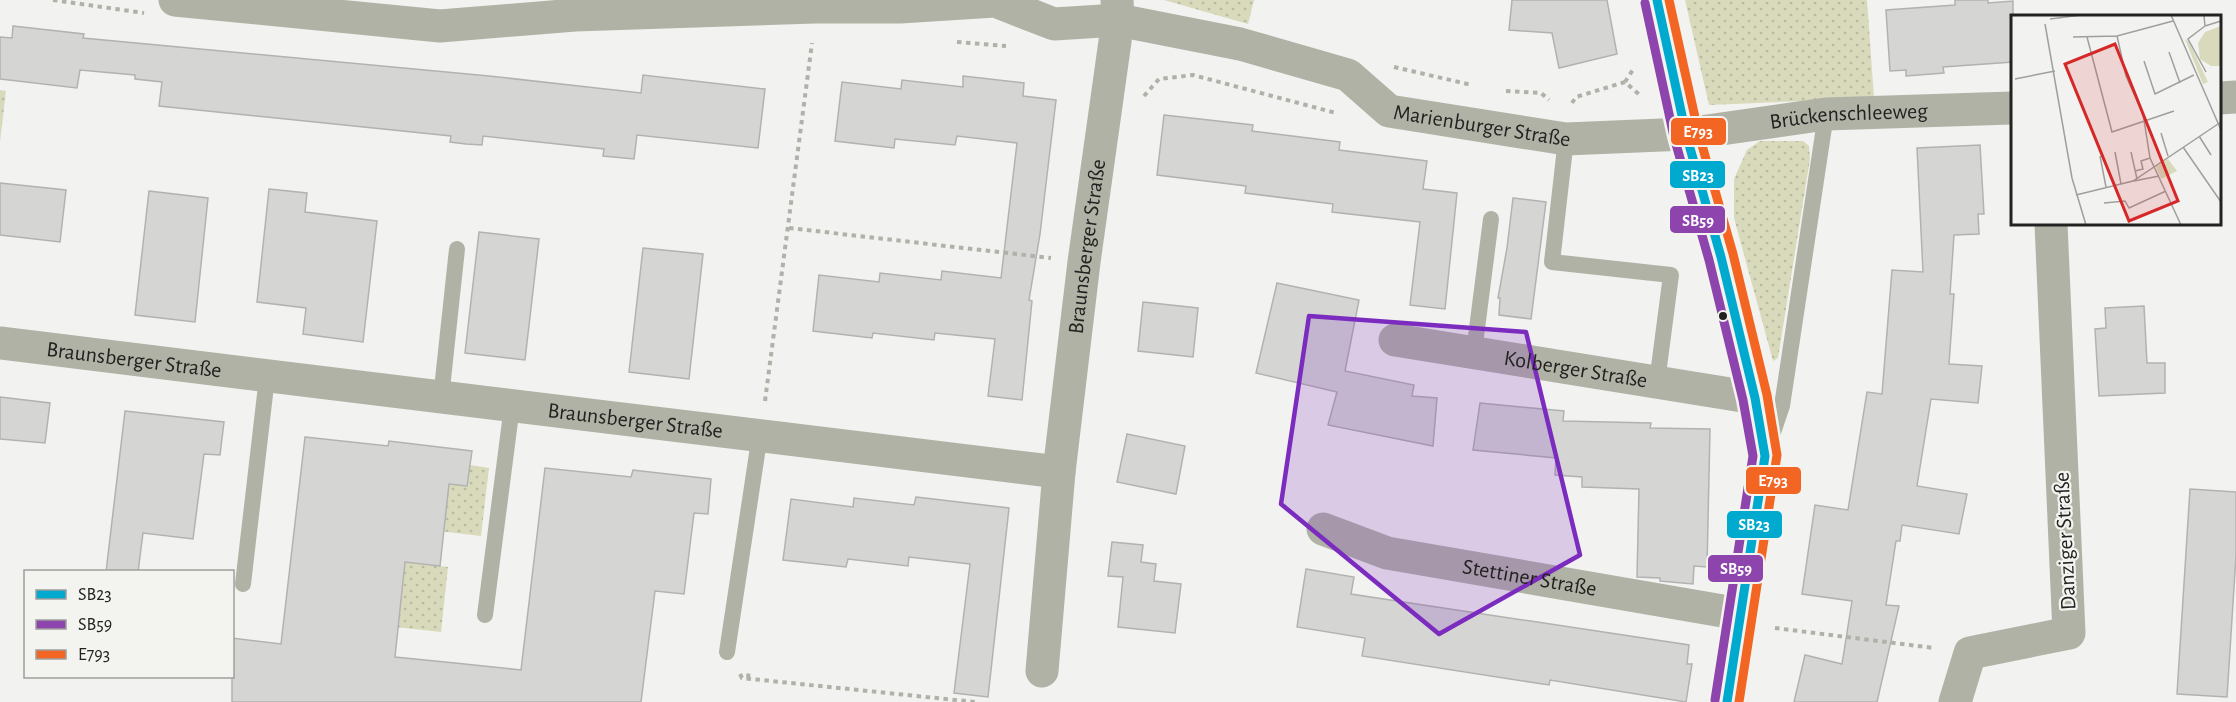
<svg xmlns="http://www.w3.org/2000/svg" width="2236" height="702" font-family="'Alegreya Sans',sans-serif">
  <defs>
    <pattern id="park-dots" width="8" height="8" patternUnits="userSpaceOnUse" patternTransform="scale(1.5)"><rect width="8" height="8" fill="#d8dabb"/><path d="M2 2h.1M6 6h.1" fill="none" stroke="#b9bba0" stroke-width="1.8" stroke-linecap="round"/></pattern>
  </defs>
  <rect width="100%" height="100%" fill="#f2f2f0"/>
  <path fill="url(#park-dots)" d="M1164,0H1254L1248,24Z
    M1685,0H1867L1874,98L1709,105Z
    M0,90L6,91L0,142Z
    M1760,141H1803L1809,146L1810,159L1778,358L1773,361L1734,218V179L1747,150Z
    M470,465L489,468L481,536L413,528L418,481L467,486Z
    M405,562L448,567L441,632L368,624L369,606L400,609Z"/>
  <path fill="#d5d6d4" stroke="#b2b2b1" stroke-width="1.5" d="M1512,0H1607L1617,54L1559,68L1552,33L1509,30Z
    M1955,0H1988V3L2013,1V62L1943,67L1944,73L1906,76V70L1890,71L1886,10L1955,5Z
    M13,26L84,34L83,38L489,76L641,93L643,75L765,89L758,148L637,135L634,159L603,156L604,149L483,136L482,145L466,144L450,142L451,136L159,106L162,82L135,79V75L80,70L77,88L0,79V37L12,38Z
    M963,76L1024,83L1023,96L1056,100L1040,234L1029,300L1032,301L1022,400L988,396L995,339L935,333L934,340L873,333L872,338L813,331L819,275L879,282L880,273L941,280L942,271L1001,278L1017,143L957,136L955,145L895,139L894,148L835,141L842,82L901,89L902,80L963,87Z
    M1164,115L1253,125L1252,131L1340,142L1339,150L1427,161L1423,189L1457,193L1445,309L1410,305L1420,222L1332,212L1333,204L1245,193L1246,186L1157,175Z
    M1980,145L1984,214H1978L1979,234L1954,235L1950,294H1954L1949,364L1982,366L1978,403L1931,399L1917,486L1967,494L1959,534L1902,525L1900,541H1896L1886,605L1899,606L1877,702H1794L1805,655L1842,664L1852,601L1802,594L1815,505L1848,510L1867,392L1882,394L1892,270L1923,272L1917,148Z
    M0,183L66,190L60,242L0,235Z
    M269,189L307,193L305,212L377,221L363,342L303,334L306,308L257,302Z
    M149,191L208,198L195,322L135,315Z
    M1513,198L1546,202L1531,319L1499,315L1500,298H1498L1507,248Z
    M479,232L539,239L525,360L465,353Z
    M643,248L703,254L689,379L629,372Z
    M1277,283L1359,300L1345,371L1414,385L1412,396L1437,398L1433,446L1328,425L1337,392L1256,373Z
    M1143,302L1198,308L1193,357L1138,351Z
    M2144,306L2147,363H2165V393L2099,396L2095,329L2106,328L2105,308Z
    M0,397L50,403L45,443L0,439Z
    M1480,403L1564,411L1563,421L1651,423L1650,428L1710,429L1707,567L1694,566L1693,584L1660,581V578L1637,577L1639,489L1582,487V477L1555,475L1556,458L1473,450Z
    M125,411L224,422L220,455L204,454L193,539L143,533L138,572H106Z
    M1127,434L1185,446L1176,494L1117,482Z
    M305,437L388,446L389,441L472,451L467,486L449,484L440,566L405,562L395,657L455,663L521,670L545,468L631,477L633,470L711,479L708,514L694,513L684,594L655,591L641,702H232V638L281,644Z
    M2190,489L2236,492V556L2227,697L2177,694Z
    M916,497L1009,508L988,697L954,693L970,564L909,557L908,566L848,559L846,567L783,560L791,499L853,507L854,498L914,505Z
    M1112,542L1143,545L1141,562L1156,564L1154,581L1181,584L1175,633L1118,627L1123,577L1108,576Z
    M1306,569L1354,577L1351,594L1689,645L1687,664H1692L1686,702L1550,680L1549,685L1362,656L1365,638L1297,627Z"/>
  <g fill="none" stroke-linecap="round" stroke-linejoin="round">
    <path stroke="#b1b1a9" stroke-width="4" stroke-dasharray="4.5 4.5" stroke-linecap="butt" d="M53,0L144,13
      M957,42L1006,46
      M1394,67L1472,85
      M1625,82L1634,68
      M1506,91L1541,93L1549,100
      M1144,96L1159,79L1193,75L1336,113
      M1572,103L1576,97L1625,82L1641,96
      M789,228L1051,258
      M765,401L812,43
      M1775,628L1934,648
      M740,674L742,678L975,702
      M748,678L749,670"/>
    <path stroke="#b1b2a6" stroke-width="16" d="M1566,139L1552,262L1671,275L1657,382
      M1474,352L1491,219
      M441,398L457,249
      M1769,444L1782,406L1826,114
      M243,584L267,377
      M485,615L512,406
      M727,652L760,434"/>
    <g stroke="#b1b2a6" stroke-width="33">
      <path id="s1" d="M175,0L440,26L575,15L815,7H900L995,1L1054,24L1118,20L1240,44L1348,75L1389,111L1566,139L1686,134L1826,114L2012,108"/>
      <path d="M1657,0L1686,134L1721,257L1755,398L1765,456L1727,702"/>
      <path d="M2220,98L2236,97"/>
      <path id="s2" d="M1395,340L1755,398"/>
      <path id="s3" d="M0,343C353,388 706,428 1059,472L1084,262L1118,20L1117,0"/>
      <path id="s4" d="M1323,529L1387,553L1740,614"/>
      <path d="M1042,671L1059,472"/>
      <path d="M1955,702L1970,653L2069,633L2051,224"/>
    </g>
    <g stroke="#f3f3ef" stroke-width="14">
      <path id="bus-1" d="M1657,0L1686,134L1721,257L1755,398L1765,456L1727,702"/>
    </g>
    <g stroke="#f3f3ef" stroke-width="14">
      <path id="bus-2" d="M1645,3L1674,137L1709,260L1743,400L1753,456L1715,700"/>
    </g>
    <g stroke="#f3f3ef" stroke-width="14">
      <path id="bus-3" d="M1669,0L1698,131L1733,254L1767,395L1777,455L1739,702"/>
    </g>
    <use href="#bus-1" stroke="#00a9ce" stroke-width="9"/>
    <use href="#bus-2" stroke="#8e44ad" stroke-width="9"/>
    <use href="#bus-3" stroke="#f26522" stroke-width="9"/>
  </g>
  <path fill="#7b2cbf" fill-opacity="0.2" stroke="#7b2cbf" stroke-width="4.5" stroke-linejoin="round" d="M1309,316L1526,332L1580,555L1439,634L1281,504Z"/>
  <circle fill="#222221" stroke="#f3f3ef" stroke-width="2" cx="1723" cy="316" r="5"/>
  <g text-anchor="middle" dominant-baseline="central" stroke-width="4.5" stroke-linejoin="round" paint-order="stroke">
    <g font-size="22" fill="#222221" stroke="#f3f3ef">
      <text stroke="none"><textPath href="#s1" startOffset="1704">Brückenschleeweg</textPath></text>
      <text stroke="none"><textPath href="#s1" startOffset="1335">Marienburger Straße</textPath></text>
      <text stroke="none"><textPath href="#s3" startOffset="1294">Braunsberger Straße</textPath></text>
      <text stroke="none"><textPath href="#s3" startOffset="135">Braunsberger Straße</textPath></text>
      <text stroke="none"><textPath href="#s2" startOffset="183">Kolberger Straße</textPath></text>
      <text stroke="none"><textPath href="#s3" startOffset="640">Braunsberger Straße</textPath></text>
      <text transform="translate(2065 541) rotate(-93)">Danziger Straße</text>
      <text stroke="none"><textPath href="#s4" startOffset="213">Stettiner Straße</textPath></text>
    </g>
  </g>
  <g transform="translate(2011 15)">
    <rect width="210" height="210" fill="#f2f2f0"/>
    <path d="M210,11V51H200L189,44L187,28L194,17Z" fill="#d8dabb"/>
    <path d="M174,24L178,27L197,67L192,69Z" fill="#d8dabb"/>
    <path d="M157,144L166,156L150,164L145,152Z" fill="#d8dabb"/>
    <path fill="none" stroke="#9f9f9d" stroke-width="1.5" d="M160,0L210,115M193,1L194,11L210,6M39,4L70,0M34,9L61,163L75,210M194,11L177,24L195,57M106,21L115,61L132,99L139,143L170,210M62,22L106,21L162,6M76,22L101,117L163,96M158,37L169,68M133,46L144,79L183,60M4,64L44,56M150,118L157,141M188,121L200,140M172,132L210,187M104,137L110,169M120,137L126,164M89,141L95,172M124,156L132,154L130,146L139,143M123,166L148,161M65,180L122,166L210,107M93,188L114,186L118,193L155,176"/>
    <path fill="#d62828" fill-opacity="0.15" stroke="#d62828" stroke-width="3" d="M104,29L167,186L118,206L54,49Z"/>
    <rect width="210" height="210" fill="none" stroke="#222221" stroke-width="3"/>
  </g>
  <g stroke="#f3f3ef" stroke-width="2">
    <rect x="1670" y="117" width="57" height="29" rx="6" fill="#f26522"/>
    <rect x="1669" y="160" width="57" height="29" rx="6" fill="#00a9ce"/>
    <rect x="1669" y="205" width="57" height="29" rx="6" fill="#8e44ad"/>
    <rect x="1745" y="466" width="57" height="29" rx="6" fill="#f26522"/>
    <rect x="1726" y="510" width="57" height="29" rx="6" fill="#00a9ce"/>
    <rect x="1707" y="554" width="57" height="29" rx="6" fill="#8e44ad"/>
  </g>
  <g font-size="16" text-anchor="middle" font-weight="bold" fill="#fff">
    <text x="1698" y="137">E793</text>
    <text x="1698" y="181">SB23</text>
    <text x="1698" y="226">SB59</text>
    <text x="1773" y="486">E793</text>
    <text x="1754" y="530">SB23</text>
    <text x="1736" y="574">SB59</text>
  </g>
  <rect x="24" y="570" width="210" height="108" fill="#f3f3ef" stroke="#9f9f9d" stroke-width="1.5"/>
  <rect x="36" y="590" width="30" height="9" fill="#00a9ce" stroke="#9f9f9d" stroke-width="1.5"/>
  <text x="78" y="600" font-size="18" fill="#222221">SB23</text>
  <rect x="36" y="620" width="30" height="9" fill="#8e44ad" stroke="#9f9f9d" stroke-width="1.5"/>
  <text x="78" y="630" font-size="18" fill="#222221">SB59</text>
  <rect x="36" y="650" width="30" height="9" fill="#f26522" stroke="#9f9f9d" stroke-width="1.5"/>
  <text x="78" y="660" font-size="18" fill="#222221">E793</text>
</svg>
